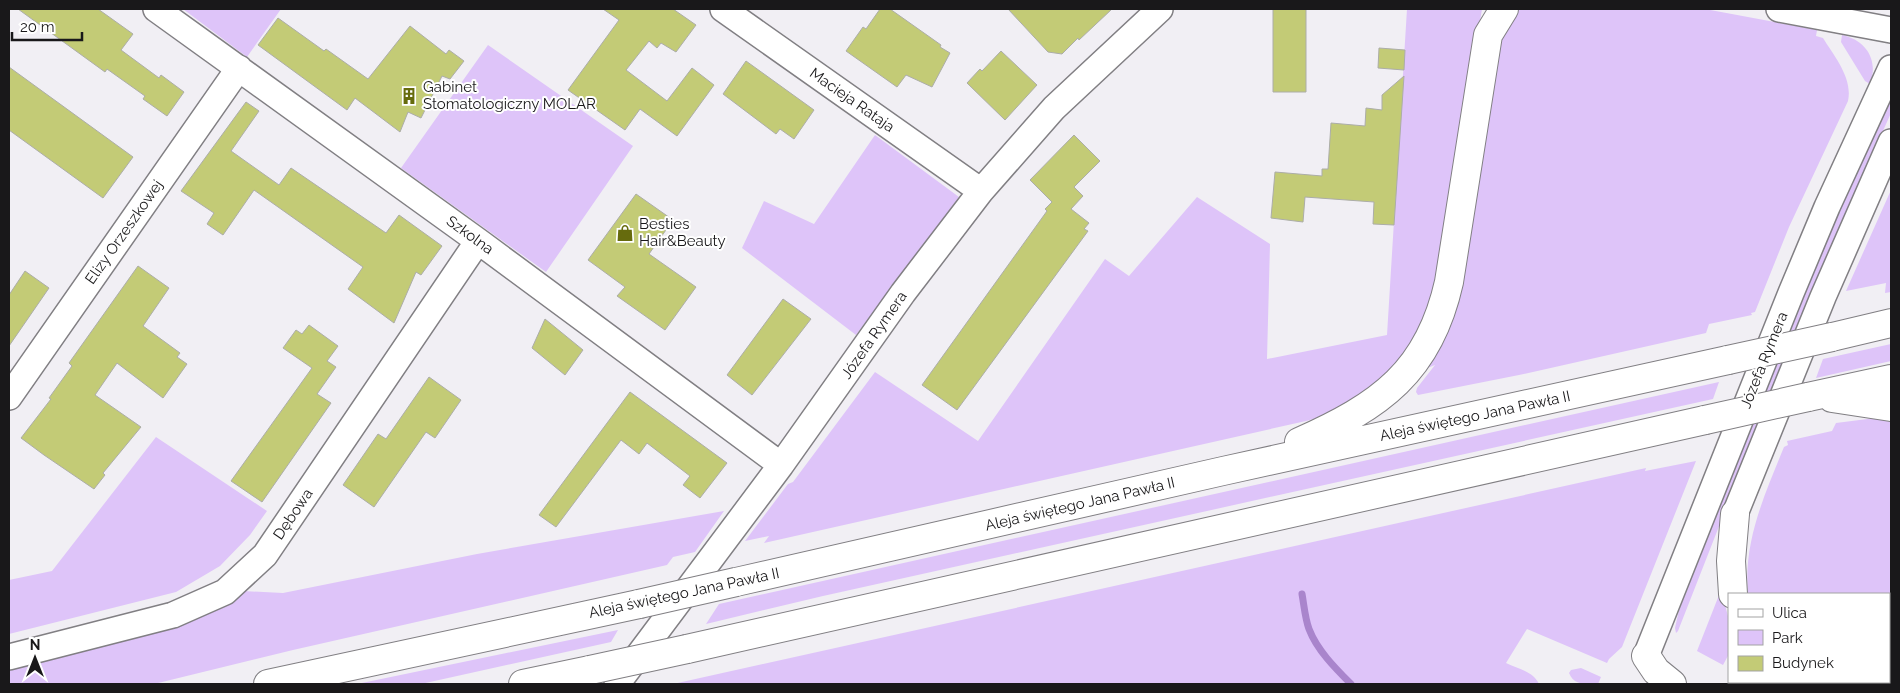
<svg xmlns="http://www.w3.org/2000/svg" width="1900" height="693" font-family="Raleway,sans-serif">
  <rect width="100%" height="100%" fill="#f1eff4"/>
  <path fill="#dec4f9" d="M183,9H281L247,57Z
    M1407,9H1482L1433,308L1393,376L1325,416L1306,421L764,543L769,536L745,541L788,484L793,482L875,372L978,441L1105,259L1129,276L1197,197L1270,244L1267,359L1387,335Z
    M1512,9H1705L1817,30L1816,36L1823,38C1834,56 1853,78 1848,101L1789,227L1755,312L1751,313L1752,315L1709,324L1706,333L1519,375L1418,395L1416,392L1417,388L1435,365L1420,371L1491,58Z
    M1842,35C1866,40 1879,60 1870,84L1865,81L1841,42Z
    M488,45L633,146L546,272L401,168Z
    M1891,98V113L1812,289L1678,631L1676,633L1675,628L1679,610L1827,237Z
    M875,135L959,197L856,335L742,248L764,201L814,224Z
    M1891,190V292L1885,293L1886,283L1846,291Z
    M1891,344V361L1816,378L1823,359Z
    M1719,382L1713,399L823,596L706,624L719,604Z
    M1891,416V684H1783L1781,682H1889V594H1748C1743,541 1765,494 1784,447L1788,445L1787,441L1832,431L1836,423Z
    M156,437L267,511L250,535L220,566L176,592L9,634V580L52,571Z
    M1696,461L1622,647L1609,659L1607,663L1527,629L1506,663C1518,669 1533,671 1539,684H673L1646,468L1645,471Z
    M724,511L695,552L673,557L667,565L293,650L154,684H9V667L188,622L217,610L243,591L283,593L477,554Z
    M1721,590L1729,620V654L1723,665L1697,651Z
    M618,630L611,642L421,684H357Z
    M1581,668L1601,677L1598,684C1587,684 1574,686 1569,673L1571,670Z"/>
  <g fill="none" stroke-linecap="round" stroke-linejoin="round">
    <path stroke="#a985cc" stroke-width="7" d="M1302,594C1304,605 1305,618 1309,629C1317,650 1335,668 1351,684"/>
  </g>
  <path fill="#c3cb76" stroke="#acada8" d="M18,9H98L133,34L121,50L159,78L161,75L184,92L167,116L143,99L145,96L107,69L105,72Z
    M603,9H673L696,25L676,52L661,43L657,48L649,41L626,70L667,101L692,68L714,85L677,136L640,109L625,130L568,90L619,20Z
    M880,9H890L941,45L940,47L950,53L932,87L906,75L897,87L846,51L863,27L866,29Z
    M1008,9H1112L1079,40L1078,38L1062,54L1048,52Z
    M1273,9H1306V92H1273Z
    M278,18L324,51L326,49L368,79L410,26L446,54L449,50L464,61L450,79L442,76L421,118L408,112L400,132L355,98L347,110L258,45Z
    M1379,48L1405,50L1404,70L1378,68Z
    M1001,51L1037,85L1005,120L967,83L980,69L982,71Z
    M746,61L814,110L794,139L780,129L776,134L723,94Z
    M9,67L133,157L103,198L9,130Z
    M1404,76L1394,225L1373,224L1374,202L1305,197L1303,222L1271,218L1275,172L1322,176V169H1328L1331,123L1365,126L1366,108L1382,110V95Z
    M246,102L259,111L231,151L279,185L291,168L386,233L399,215L442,246L421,275L416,272L394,323L348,289L363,267L254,190L223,235L207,224L214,213L181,191Z
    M1074,135L1100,161L1074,187L1083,196L1071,209L1089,223L1084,229L1088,231L957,410L922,385L1047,211L1045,209L1052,202L1030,180Z
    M636,194L673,220L649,254L696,287L665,330L617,296L625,287L588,260Z
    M138,266L169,288L143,326L180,353L177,357L187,364L163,398L117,363L95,395L141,427L103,473L105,475L94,489L44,455L21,438L51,399L49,398L72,366L69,363Z
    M25,271L49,288L9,346V295Z
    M783,299L811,319L752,395L727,375Z
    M545,319L583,350L565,375L532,348Z
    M309,325L338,346L327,361L336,367L317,394L331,403L262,502L231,481L312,368L283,348L296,330L302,334Z
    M429,377L461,400L435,438L426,432L374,507L343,485L378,434L386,439Z
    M630,392L727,463L700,498L683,485L690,476L647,443L639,454L621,440L556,527L539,515Z"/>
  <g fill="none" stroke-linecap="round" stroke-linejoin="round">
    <g stroke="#817f83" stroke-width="28">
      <path id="minor" d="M156,9L478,241L781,465
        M723,9L981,191
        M1779,9L1891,30
        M9,397L239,68
        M1735,514L1823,297L1891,142
        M1646,656L1791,293L1827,207L1891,68
        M9,657L173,615L225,592L265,555L478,241
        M617,684L781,465L903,293L981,191L1054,108L1160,9"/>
    </g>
    <g stroke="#817f83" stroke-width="30">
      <path id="major" d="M1832,337L1891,323
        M1808,397L1891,379
        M1832,398L1891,407
        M1299,442C1380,406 1429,372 1449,282L1488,35L1504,9
        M736,582L1223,471L1728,360
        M1733,594L1731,561L1735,514
        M687,649L1705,420
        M1646,656L1656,671L1672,684
        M1772,682L1774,684
        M268,684L639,604
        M523,684L590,670"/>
    </g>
    <use href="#minor" stroke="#fff" stroke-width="25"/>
    <use href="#major" stroke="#fff" stroke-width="28"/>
    <g stroke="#817f83" stroke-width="30" stroke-linecap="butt">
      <path id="major-bridge" d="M1728,360L1832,337
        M1705,420L1808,397
        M639,604L736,582
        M590,670L687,649"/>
    </g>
    <use href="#major-bridge" stroke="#fff" stroke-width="28"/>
  </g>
  <defs>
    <g id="building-bare" transform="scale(1.35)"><path d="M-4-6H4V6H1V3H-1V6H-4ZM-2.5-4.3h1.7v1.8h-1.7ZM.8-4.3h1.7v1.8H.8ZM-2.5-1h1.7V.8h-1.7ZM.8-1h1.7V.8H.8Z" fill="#666b0d" stroke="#fff" stroke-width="2.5" paint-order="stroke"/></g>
    <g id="shop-bare" transform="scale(1.35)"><path d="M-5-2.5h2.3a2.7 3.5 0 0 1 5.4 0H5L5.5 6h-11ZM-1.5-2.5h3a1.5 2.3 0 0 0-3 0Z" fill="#666b0d" stroke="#fff" stroke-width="2.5" paint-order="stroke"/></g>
  </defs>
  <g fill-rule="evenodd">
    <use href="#building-bare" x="409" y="96"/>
    <use href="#shop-bare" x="625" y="233"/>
  </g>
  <g text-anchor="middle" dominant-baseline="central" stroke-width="4" stroke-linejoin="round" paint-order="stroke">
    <g font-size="15" fill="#19181a" stroke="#fff" text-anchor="start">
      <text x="423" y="87">Gabinet<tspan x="423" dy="17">Stomatologiczny MOLAR</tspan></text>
      <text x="639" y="224">Besties<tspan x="639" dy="17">Hair&amp;Beauty</tspan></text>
    </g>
    <g font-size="15" fill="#19181a" stroke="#fff">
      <text transform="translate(852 100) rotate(35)">Macieja Rataja</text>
      <text transform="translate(124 232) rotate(-55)">Elizy Orzeszkowej</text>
      <text transform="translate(470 235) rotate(36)">Szkolna</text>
      <text transform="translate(874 335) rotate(-55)">Józefa Rymera</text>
      <text transform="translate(1764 360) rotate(-68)">Józefa Rymera</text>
      <text transform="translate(1475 416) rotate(-12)">Aleja świętego Jana Pawła II</text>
      <text transform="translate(1080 504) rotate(-13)">Aleja świętego Jana Pawła II</text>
      <text transform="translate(293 514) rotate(-56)">Dębowa</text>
      <text transform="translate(684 593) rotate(-12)">Aleja świętego Jana Pawła II</text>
    </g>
  </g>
  <rect width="1900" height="693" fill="none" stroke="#19181a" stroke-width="20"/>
  <rect x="1728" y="593" width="162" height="90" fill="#ffffff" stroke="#a3a3a3"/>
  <rect x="1738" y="609" width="25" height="8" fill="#ffffff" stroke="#a3a3a3"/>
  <text x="1772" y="618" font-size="15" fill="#19181a">Ulica</text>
  <rect x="1738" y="630" width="25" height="15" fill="#dec4f9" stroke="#a3a3a3"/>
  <text x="1772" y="643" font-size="15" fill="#19181a">Park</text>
  <rect x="1738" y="656" width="25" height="15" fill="#c3cb76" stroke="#a3a3a3"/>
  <text x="1772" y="668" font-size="15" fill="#19181a">Budynek</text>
  <g transform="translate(35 658)" stroke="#ffffff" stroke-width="4" paint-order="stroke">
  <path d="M0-4L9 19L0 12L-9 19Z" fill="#19181a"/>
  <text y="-8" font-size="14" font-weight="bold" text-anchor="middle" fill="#19181a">N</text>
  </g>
  <path d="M12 32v8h70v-8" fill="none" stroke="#19181a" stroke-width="2.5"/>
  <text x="20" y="32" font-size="15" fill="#19181a" stroke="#ffffff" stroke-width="4" paint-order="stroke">20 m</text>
</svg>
